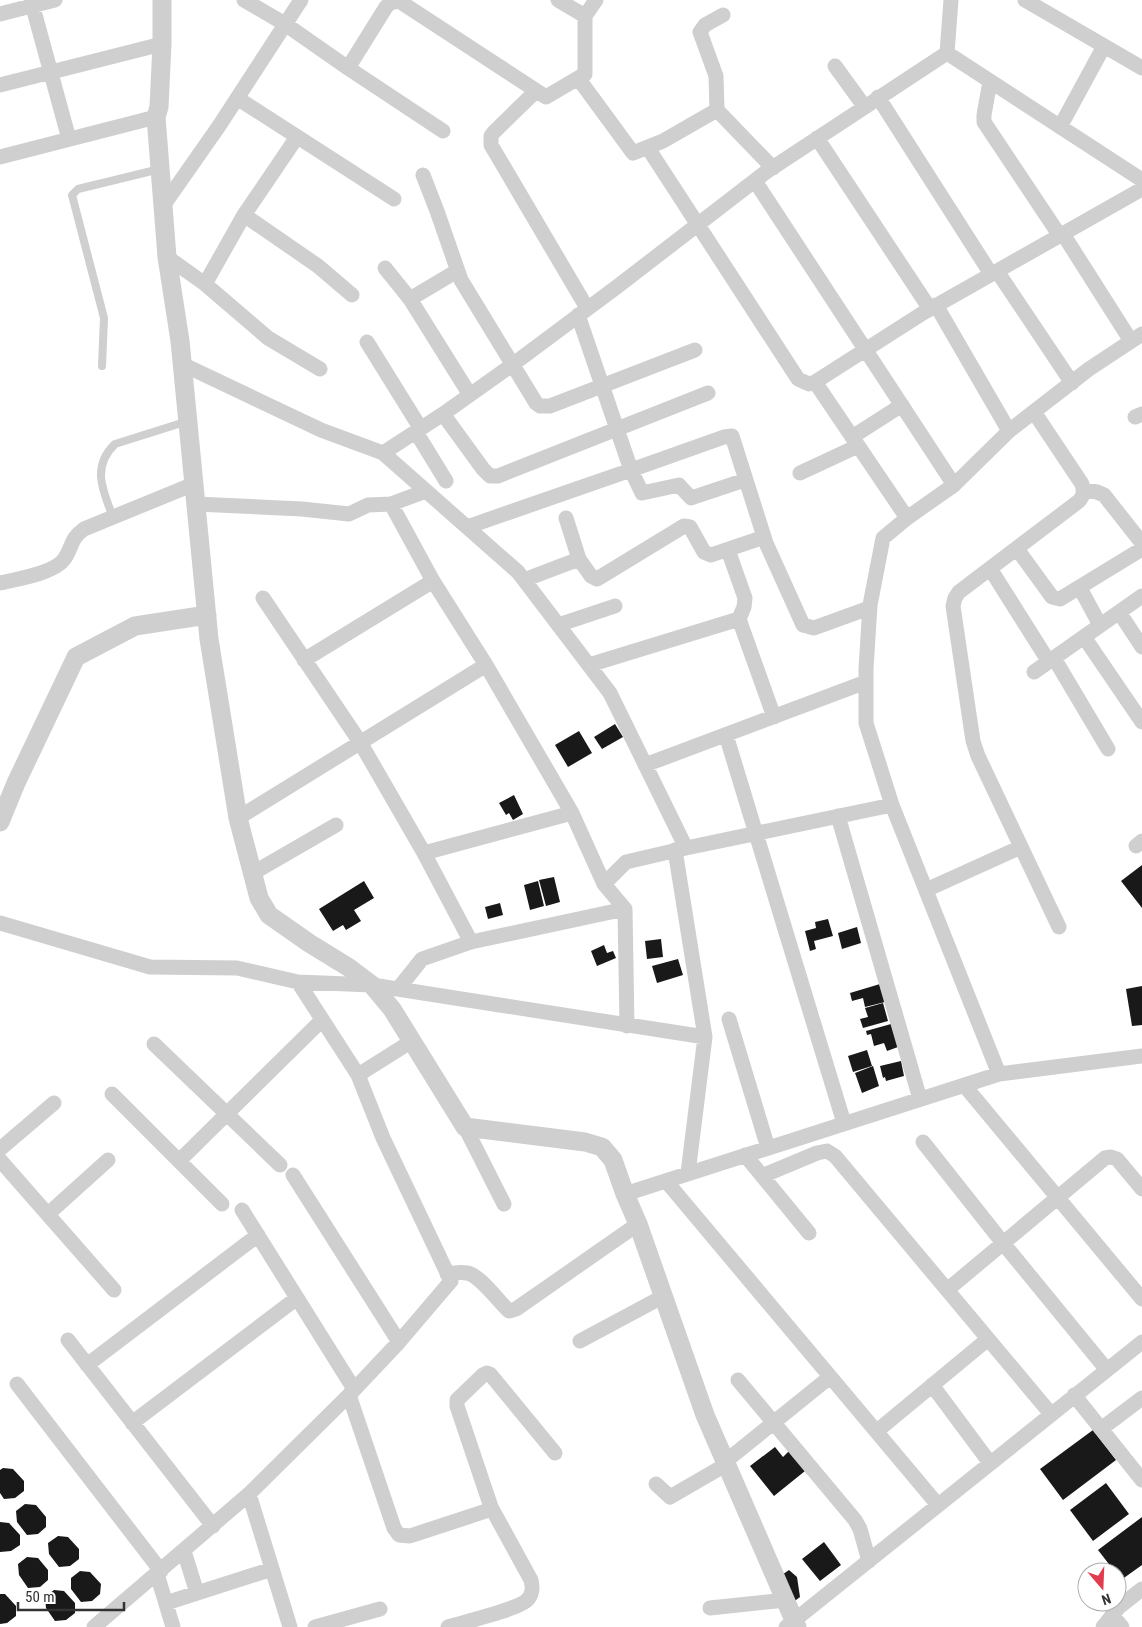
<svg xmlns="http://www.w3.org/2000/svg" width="1142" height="1627" font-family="'Roboto Condensed',sans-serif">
  <rect width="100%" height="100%" fill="#fff"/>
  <path fill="#191919" d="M615,724L623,737L602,749L594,737Z
    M579,731L592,753L568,767L555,745Z
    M514,795L523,814L513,820L509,813L506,815L499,803Z
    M1142,865V908L1121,881Z
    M554,877L560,902L546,906L539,880Z
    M364,881L374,898L354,910L361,921L346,930L343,925L333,931L319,909Z
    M538,881L544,906L530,910L524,885Z
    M500,903L503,915L488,919L485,907Z
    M828,919L833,936L814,941L816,949L810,951L805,931L816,928L815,922Z
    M857,927L861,943L842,949L838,933Z
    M661,939L663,957L647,959L645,941Z
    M604,945L607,953L613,951L616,958L597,966L591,951Z
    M678,959L683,975L657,983L652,966Z
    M880,984L885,1002L865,1007L863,998L852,1001L850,993Z
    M1142,986V1025L1132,1026L1126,989Z
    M883,1003L888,1021L863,1028L860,1019L868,1017L865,1008Z
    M891,1024L898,1047L887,1051L884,1043L874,1046L871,1034L867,1035L866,1031Z
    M867,1050L872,1066L853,1072L848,1056Z
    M901,1061L904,1076L886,1081L885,1077L883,1078L880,1066Z
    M873,1066L879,1086L862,1093L855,1073Z
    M1093,1430L1116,1460L1063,1500L1040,1469Z
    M775,1447L783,1457L789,1451L805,1471L774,1496L750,1466Z
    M3,1468L13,1469L24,1481V1491L15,1498L4,1499L0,1493V1470Z
    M1106,1483L1129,1514L1093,1541L1070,1510Z
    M25,1504L36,1505L46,1517V1527L38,1534L27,1535L17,1522L16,1511Z
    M1142,1517V1565L1121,1580L1117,1572H1115L1098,1550Z
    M0,1522L9,1523L20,1535V1545L11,1551L0,1552Z
    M58,1536L68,1537L79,1549V1559L70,1566L59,1567L49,1554L48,1543Z
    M824,1542L841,1565L820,1581L802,1559Z
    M27,1557L38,1558L48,1570V1580L40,1587L28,1588L19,1575L18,1564Z
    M789,1570L797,1577L800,1597L792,1603L779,1577Z
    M80,1571L90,1572L101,1584L100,1594L92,1601L81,1602L71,1589V1578Z
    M54,1590L64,1591L75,1603V1613L66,1620L55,1621L46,1608L45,1597Z
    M0,1594H5L16,1606V1616L7,1623L0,1624Z"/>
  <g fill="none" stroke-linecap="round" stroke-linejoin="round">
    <path stroke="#cfcfcf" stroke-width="8" d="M102,366L104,318L72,195L78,189L160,169
      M113,517C103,491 91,467 115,444L188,421"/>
    <path stroke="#cfcfcf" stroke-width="15" d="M31,0L69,139
      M244,0L285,24L348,68L443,131
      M558,0L585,16
      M1025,0L1142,68
      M0,14L55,0
      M947,53L951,0
      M835,66L864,106
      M348,68L386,7L390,3L399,1L546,97L585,74V16L596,0
      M578,78L633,153L663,141L717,110L773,168
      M990,81L984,115V122L1060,236
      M0,85L162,44
      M536,91L494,132L491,136V145L587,308
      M878,97L991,274
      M237,98L394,199
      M717,110L716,76L700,32L705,25L723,15
      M1060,127L1104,46
      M297,137L244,215L205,284L268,338L320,369
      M817,138L930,309
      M648,148L798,379L809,384L815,382L923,313L1142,189
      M0,157L156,117
      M423,175L437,211L461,280L536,403L540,406H550L695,350
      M755,181L954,485
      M163,206L219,126L301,0
      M244,215L318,266L352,295
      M1063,234L1131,341
      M167,257L205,284
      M385,268L410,299L470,395
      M997,271L1072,383
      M410,299L457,271
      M936,305L1009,431
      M578,315L631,470L642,493L679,485L691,498L745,480
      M367,342L421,429
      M182,364L321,430L383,453L518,572L610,693L686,848
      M815,382L907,518
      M1034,412L1082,484C1084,492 1084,495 1079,501L959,592L955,598L953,606L973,741L978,756L1059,927
      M443,414L483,469L490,476H498L708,393
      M1135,417L1142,414
      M416,432L446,481
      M852,437L902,405
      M383,453L443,414L512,365L618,286L766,172L947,53L1142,180
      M800,473L858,446
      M1084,490L1097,492L1104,495L1142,543
      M196,504L302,509L349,514L368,505L391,504L426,491
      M391,504L433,581L486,665L572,813L604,884L625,909L627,1026
      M566,518L579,559
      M467,527L631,470L724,437L732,436L766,543L803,625L814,628L869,608
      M1017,549L1052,597L1060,599L1142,549
      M728,550L745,598L744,607L739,619
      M991,570L1049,662
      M524,580L579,559L591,576L597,579L684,526L690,527L704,552L711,555L764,537
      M0,583C17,579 56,573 65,558C73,546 70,539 84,529L194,484
      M1080,588L1100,625
      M263,598L360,742L424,853L471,942
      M1119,612L1142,647
      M558,625L615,606
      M1084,637L1142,722
      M1054,658L1108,749
      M304,660L433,581
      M589,665L739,619L774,717
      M1034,672L1142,596
      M726,735L844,1123
      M645,765L866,682
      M838,816L920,1099
      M238,818L486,665
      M1136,846L1142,841
      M675,850L705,1037L688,1173
      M424,853L572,813
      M253,873L336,825
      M604,884L626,862L686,848L892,805
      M926,890L1021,847
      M0,923L150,967L237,968L298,982L372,985L705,1037
      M398,989L422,959L471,942L625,909
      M729,1019L768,1148
      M154,1044L280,1165
      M999,1074L892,805L866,723V669L870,605L883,538L907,518L954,485L1009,431L1089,369L1142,334
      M358,1075L412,1041
      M964,1085L1142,1299
      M112,1094L222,1204
      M465,1127L504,1204
      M923,1142L1003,1243L1107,1370
      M0,1149L54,1103
      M745,1155L809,1233
      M0,1160L114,1290
      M179,1161L322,1020
      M293,1175L399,1342
      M762,1176L817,1153L827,1151L835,1156L1051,1414
      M666,1181L938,1505
      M625,1194L999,1074L1142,1056
      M242,1210L354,1389
      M48,1214L108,1160
      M447,1274C453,1273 461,1272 467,1273C480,1275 498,1301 509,1311L516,1309L638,1224
      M947,1290L1105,1158L1111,1157L1117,1159L1142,1189
      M68,1340L213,1526
      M580,1341L664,1296
      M87,1365L258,1235
      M738,1380L855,1520L860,1529L869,1561
      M17,1384L161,1571
      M932,1385L990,1463
      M349,1395L394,1528L399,1535L410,1536L492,1509
      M1074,1395L1142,1480
      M132,1423L297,1298
      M1101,1429L1142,1398
      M877,1431L988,1339
      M726,1461L830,1377
      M656,1484L670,1497L727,1464
      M249,1494L290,1627
      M184,1551L197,1593
      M157,1574L173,1627
      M166,1603L272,1569
      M710,1608L786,1600
      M1112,1615L1122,1627
      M94,1627L249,1494L349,1395L399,1342L451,1281L383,1138L358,1075L298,982
      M315,1627L380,1609
      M448,1627C464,1622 515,1610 526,1601C533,1595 533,1588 531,1580L491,1507L457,1406V1400L483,1375L487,1373L490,1374L555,1453
      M786,1627L1142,1342
      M1103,1627L1119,1607L1142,1589"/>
    <path stroke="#cfcfcf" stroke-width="19" d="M162,0V44L159,107L156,117L167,257L180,341L209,639L238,818L259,898L269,915L309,943L348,967L372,985L392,1009L465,1127L585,1142L602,1147L613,1160L625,1194L638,1224L705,1415L797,1627
      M0,822L16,783L76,657L135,626L207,615"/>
  </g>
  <g transform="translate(1102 1587) rotate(161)"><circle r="24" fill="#ffffff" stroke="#adadad"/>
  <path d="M0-4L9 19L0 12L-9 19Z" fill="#e13d4f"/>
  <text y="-8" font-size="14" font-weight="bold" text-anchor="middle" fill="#323232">N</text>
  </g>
  <path d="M18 1602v8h106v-8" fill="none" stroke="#323232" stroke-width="2.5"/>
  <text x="25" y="1602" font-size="15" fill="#323232" stroke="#ffffff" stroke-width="4" paint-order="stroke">50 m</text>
</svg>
